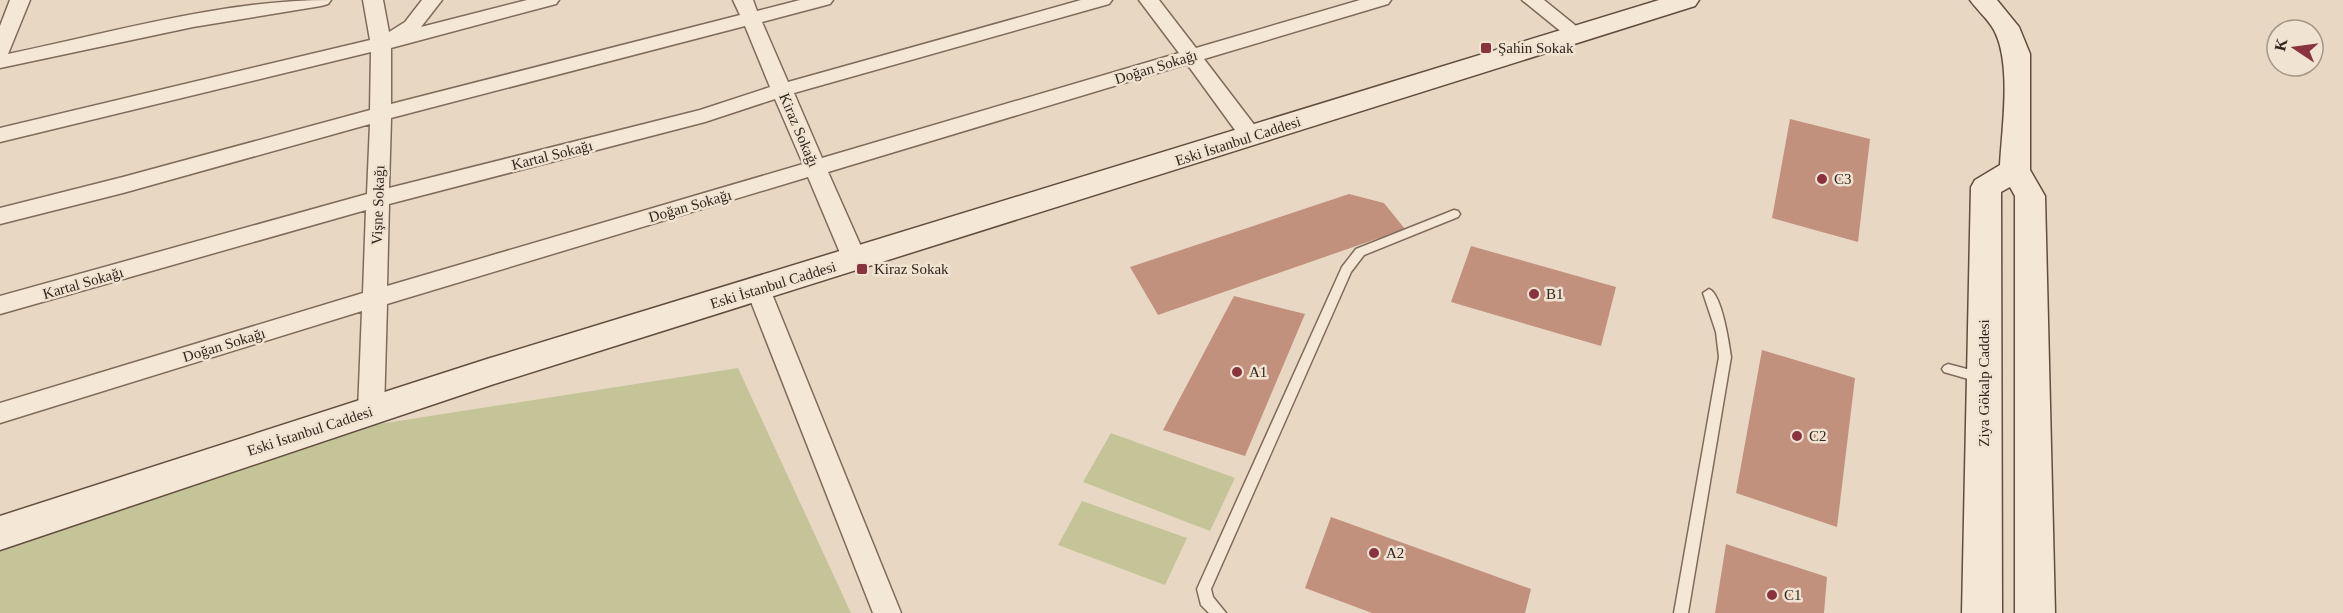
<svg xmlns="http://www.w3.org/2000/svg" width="2343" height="613" font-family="'Times New Roman',serif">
  <rect width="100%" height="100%" fill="#e8d8c3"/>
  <path fill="#c5c498" d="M738,368L851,613H0V548L347,429Z
    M1111,433L1235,478L1210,531L1083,482Z
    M1082,501L1187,538L1165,585L1058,545Z"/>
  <path fill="#c2917d" d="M1790,119L1870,139L1858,242L1772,218Z
    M1349,194L1384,203L1405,229L1158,315L1130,267Z
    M1471,246L1616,287L1601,346L1451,302Z
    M1234,296L1305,314L1245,456L1163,430Z
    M1762,350L1855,378L1837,527L1736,493Z
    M1331,517L1531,589L1525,613H1372L1305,588Z
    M1726,544L1827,577L1824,613H1715Z"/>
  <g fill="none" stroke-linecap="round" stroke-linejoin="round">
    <g stroke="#806a5c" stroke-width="3">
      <path id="lane" d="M1454,210L1458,211L1460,214L1458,217L1364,255L1351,272L1211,589L1213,597L1226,613H1209L1201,605L1197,589L1342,267L1356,249Z
        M1709,289C1722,294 1729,343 1731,357L1688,613H1674L1719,357L1716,332L1703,293Z
        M1948,364L1986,374L1988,378L1986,382L1982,383L1944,372L1942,369L1944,366Z"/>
    </g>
    <g stroke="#806a5c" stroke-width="3">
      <path id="street" d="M10,0H30L8,54C114,32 222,0 331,0L328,4L321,6L193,27L0,68V26Z
        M363,0H383L389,32L405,22L422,0H442L421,27L527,0H559L556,4L391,48V104L740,15L733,0H753L757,11L800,0H833L830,4L762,22L788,82L1081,0H1112L1109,4L794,93L822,158L1179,53L1139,0H1159L1196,48L1360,0H1391L1388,4L1204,59L1259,131L1262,136L1259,141L1251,143L1243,141L1187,64L828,172L867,260L863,266L855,268L847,266L843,260L808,177L387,304L384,411L380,418L371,421L362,418L358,411L362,311L0,423V403L363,293L366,210L0,314V296L367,194L370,124L123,193L0,224V208L123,177L370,110L371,52L0,142V128L370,40ZM745,26L770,87L700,110L389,188L391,118ZM775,99L803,164L387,286L389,204L705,122Z
        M1522,0H1544L1586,34L1583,38H1569Z
        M758,280L766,283L770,289L901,613H873L746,289L750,283Z"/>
    </g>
    <g stroke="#624c3f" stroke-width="3">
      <path id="secondary" d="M1659,0H1699L1695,6L491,385L0,550V516L487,359Z
        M1970,0H1997L2019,27L2030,54V170L2045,196L2055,613H2015V196L2010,187L2001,192L2002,613H1962L1971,187L1975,180L2000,165C2002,127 2012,64 1994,30C1988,19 1977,10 1970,0Z"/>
    </g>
    <use href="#lane" fill="#f4e7d5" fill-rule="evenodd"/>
    <use href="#street" fill="#f4e7d5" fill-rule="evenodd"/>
    <use href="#secondary" fill="#f4e7d5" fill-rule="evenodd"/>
  </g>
  <g fill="#88333e" stroke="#f0e3d1" stroke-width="2">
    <rect x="1480" y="42" width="12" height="12" rx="3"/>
    <circle cx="1822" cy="179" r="6"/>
    <rect x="856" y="263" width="12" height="12" rx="3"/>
    <circle cx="1534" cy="294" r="6"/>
    <circle cx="1237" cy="372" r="6"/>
    <circle cx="1797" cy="436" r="6"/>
    <circle cx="1374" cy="553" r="6"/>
    <circle cx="1772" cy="595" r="6"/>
  </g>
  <g text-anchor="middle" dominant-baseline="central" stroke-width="5" stroke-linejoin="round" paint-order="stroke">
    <g font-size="15" fill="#32251e" stroke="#f0e3d1" text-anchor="start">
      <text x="1498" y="48">Şahin Sokak</text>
      <text x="1834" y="179">C3</text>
      <text x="874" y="269">Kiraz Sokak</text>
      <text x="1546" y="294">B1</text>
      <text x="1249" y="372">A1</text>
      <text x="1809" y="436">C2</text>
      <text x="1386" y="553">A2</text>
      <text x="1784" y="595">C1</text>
    </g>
    <g font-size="15" fill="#32251e" stroke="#f0e3d1">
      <text transform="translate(1156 67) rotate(-17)">Doğan Sokağı</text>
      <text transform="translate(799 130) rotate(67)">Kiraz Sokağı</text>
      <text transform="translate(1238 141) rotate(-18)">Eski İstanbul Caddesi</text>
      <text transform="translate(552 155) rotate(-14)">Kartal Sokağı</text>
      <text transform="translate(378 205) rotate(-88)">Vişne Sokağı</text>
      <text transform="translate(690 206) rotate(-16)">Doğan Sokağı</text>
      <text transform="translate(83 283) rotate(-16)">Kartal Sokağı</text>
      <text transform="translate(773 285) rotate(-17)">Eski İstanbul Caddesi</text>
      <text transform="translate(224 345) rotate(-17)">Doğan Sokağı</text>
      <text transform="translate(1984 383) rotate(-90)">Ziya Gökalp Caddesi</text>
      <text transform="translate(310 431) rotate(-18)">Eski İstanbul Caddesi</text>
    </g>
  </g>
  <g transform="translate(2295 48) rotate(283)"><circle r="28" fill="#f0e3d1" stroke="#a49789" stroke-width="1.5"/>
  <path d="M0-4.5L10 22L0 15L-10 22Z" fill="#88333e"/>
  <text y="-9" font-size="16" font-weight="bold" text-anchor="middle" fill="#32251e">K</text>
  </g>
</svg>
